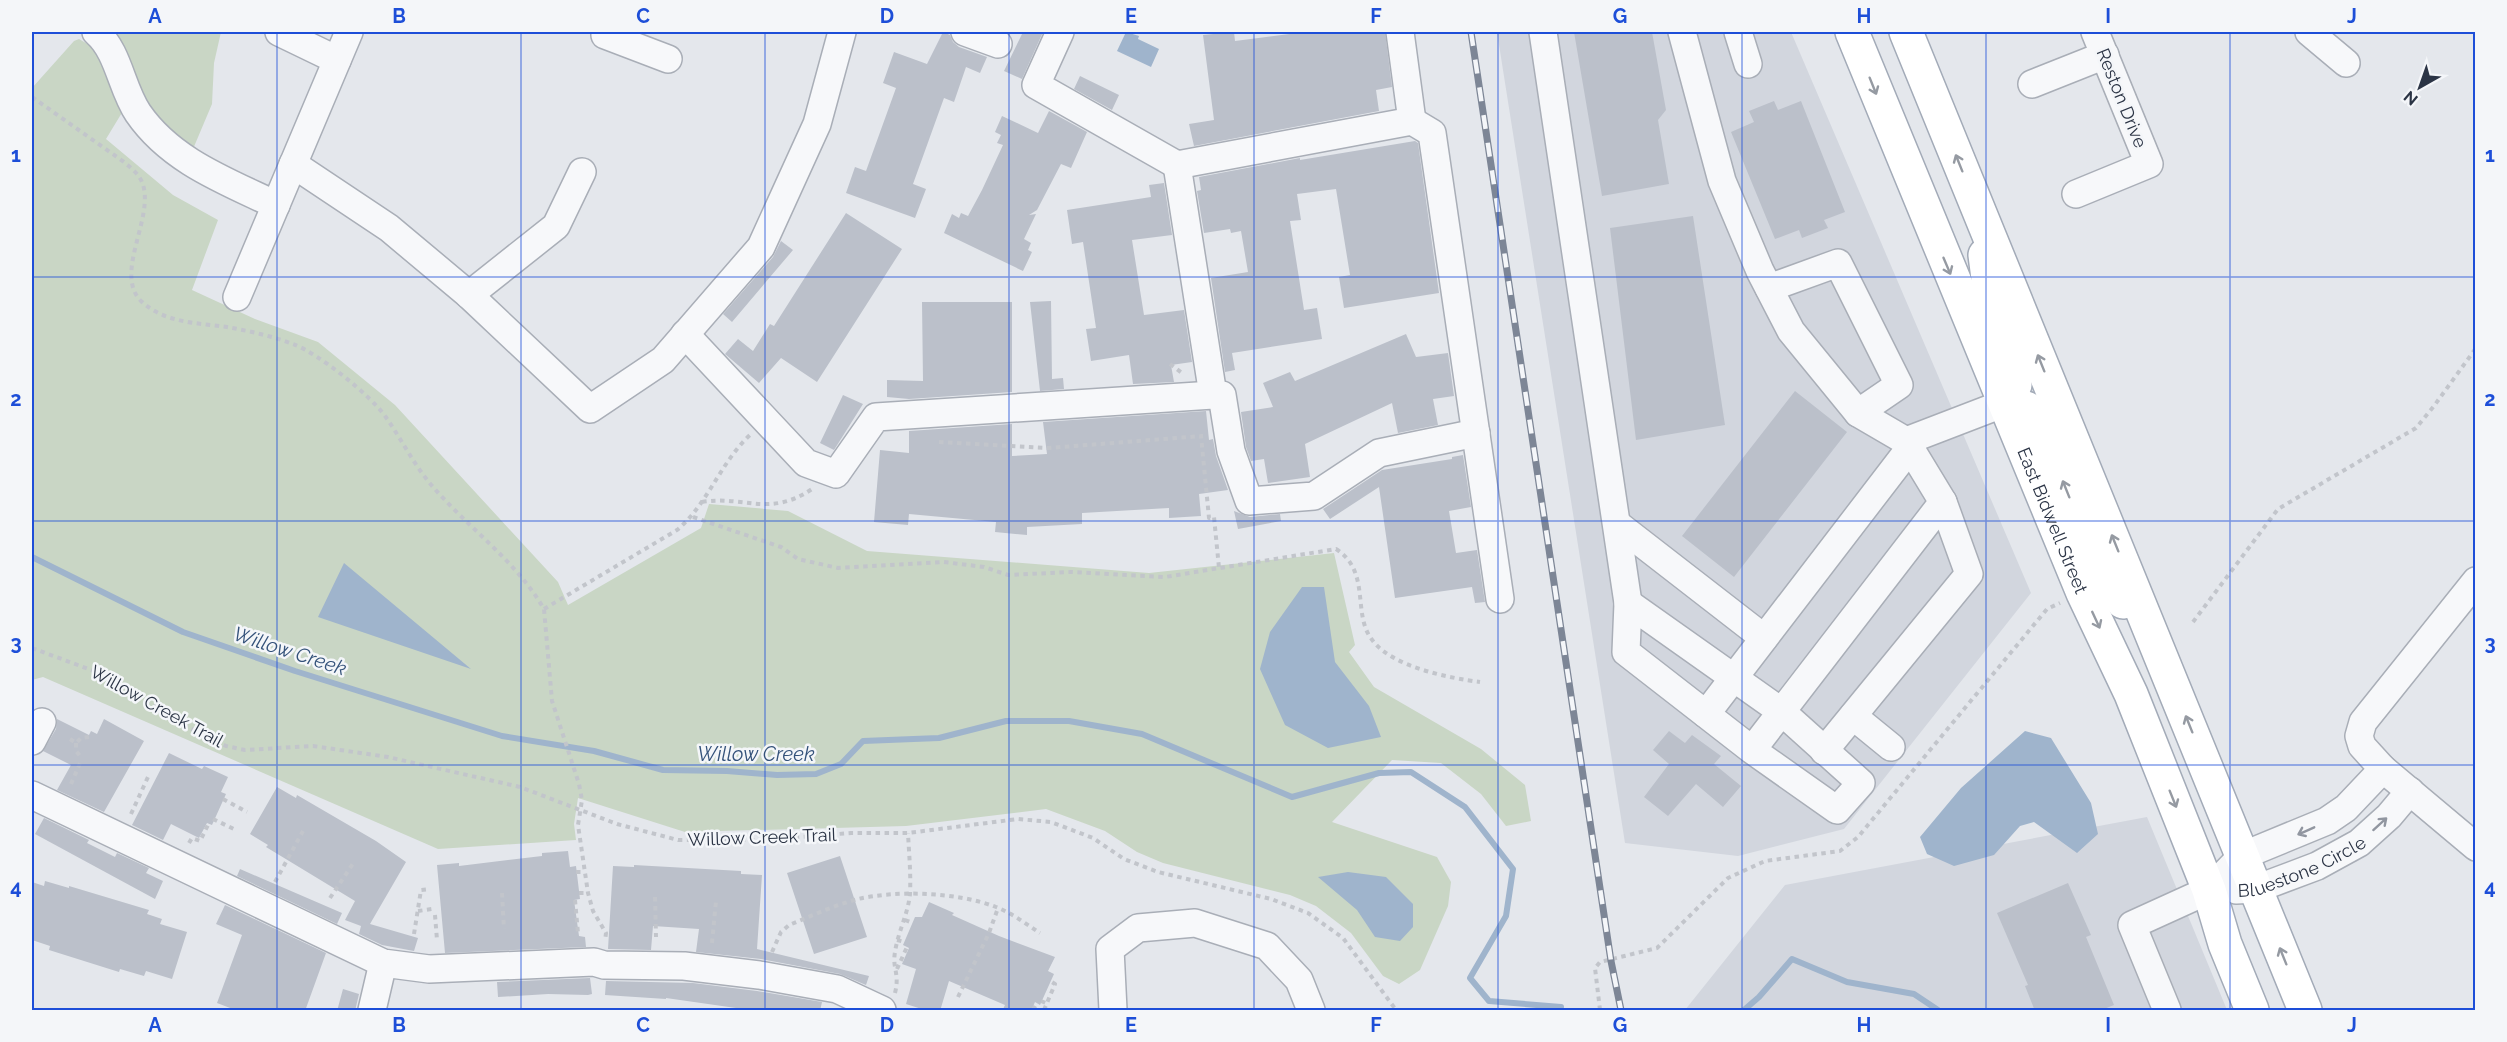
<svg xmlns="http://www.w3.org/2000/svg" width="2507" height="1042" font-family="Raleway,sans-serif">
  <rect width="100%" height="100%" fill="#e4e7ec"/>
  <path fill="#d2d6de" d="M1497,32H1791L2031,593L1844,829L1738,856L1625,843Z
    M2147,817L2227,1010H1685L1785,885Z"/>
  <path fill="#c9d6c5" d="M109,32H221L214,63L212,104L193,149L153,117Z
    M79,39L96,49L123,111L106,139L173,195L218,220L192,290L255,319L318,342L395,405L558,582L568,605L701,528L709,504L788,511L867,551L1149,573L1334,553L1355,645L1349,652L1374,687L1481,749L1525,785L1531,821L1506,826L1481,794L1441,763L1392,760L1332,822L1437,857L1451,882L1448,906L1420,970L1399,984L1383,976L1351,933L1316,906L1290,895L1163,863L1137,852L1105,831L1046,809L906,826L685,832L578,798L574,824L576,840L438,849L43,677L32,680V88L74,41Z"/>
  <path fill="#9fb4cc" d="M1126,32L1139,36L1138,39L1159,49L1151,67L1117,51Z
    M344,563L471,669L318,617Z
    M1302,587H1324L1335,662L1369,706L1381,737L1328,748L1285,725L1260,669L1270,632Z
    M2025,731L2051,738L2091,803L2098,834L2077,853L2034,822L2020,826L1994,855L1954,866L1927,854L1920,837L1961,788Z
    M1348,872L1386,877L1413,904V927L1400,941L1375,937L1357,910L1318,877Z"/>
  <g fill="none" stroke-linecap="round" stroke-linejoin="round">
    <path stroke="#9fb4cc" stroke-width="6" d="M32,557L183,632L295,671L502,736L594,751L663,770L727,771L777,775L816,774L841,764L863,741L939,738L1006,721H1069L1142,734L1292,797L1379,773L1411,772L1465,807L1513,869L1506,916L1470,978L1489,1001L1561,1007
      M1744,1010L1759,997L1792,959L1847,982L1914,994L1938,1010"/>
  </g>
  <path fill="#bbc0ca" d="M943,32L950,35L953,42L959,47L987,57L980,73L966,67L954,102L944,98L913,184L926,189L915,218L846,193L855,167L866,171L896,88L883,83L894,52L927,64Z
    M1023,32H1043L1022,79L1004,71Z
    M1234,32L1235,41L1305,32H1385L1392,87L1376,90L1379,111L1194,146L1189,124L1214,120L1203,35Z
    M1574,32H1652L1666,110L1658,120L1669,184L1602,196Z
    M1080,76L1119,95L1112,110L1074,89Z
    M1774,101L1778,110L1801,101L1845,212L1824,220L1828,228L1802,238L1799,230L1775,239L1731,132L1754,122L1749,111Z
    M1049,111L1087,132L1071,168L1061,164L1037,210L1029,215L1036,214L1024,239L1031,243L1028,250L1032,252L1023,271L944,233L952,214L959,218L961,213L968,216L982,190L1003,145L997,143L1001,135L995,132L1002,116L1038,133Z
    M1415,141L1418,143L1439,293L1344,308L1339,277L1350,275L1336,189L1297,194L1301,220L1290,221L1304,310L1317,308L1322,339L1232,353L1235,370L1225,372L1211,278L1248,272L1241,231L1231,233L1230,229L1204,233L1197,191L1201,190L1199,177L1300,158V160Z
    M1164,183L1172,235L1132,240L1144,315L1184,310L1192,362L1171,365L1174,382L1133,384L1129,355L1091,361L1086,329L1096,328L1083,242L1072,244L1067,210L1151,197L1149,185Z
    M846,213L902,249L817,382L781,358L759,383L725,354L738,339L753,351L770,324L774,326Z
    M1693,216L1725,425L1636,440L1610,228Z
    M781,241L793,250L732,322L723,314L773,257Z
    M1051,301L1052,379L1063,378L1064,389L1040,391L1030,302Z
    M922,302H1012V392L909,399L887,397V380L923,381Z
    M1406,334L1416,357L1448,353L1454,396L1433,399L1438,425L1398,433L1392,403L1305,444L1310,477L1268,483L1264,459L1251,461L1246,447L1241,412L1273,407L1263,383L1290,372L1295,381Z
    M1795,391L1847,432L1734,577L1682,536Z
    M843,395L863,404L834,450L820,443Z
    M1206,411L1209,440L1213,439L1216,456L1228,490L1199,494L1201,516L1169,518V508L1082,513V524L1027,527V535L995,532L996,522L909,514L908,525L874,522L880,450L909,453V431L1012,424V456L1047,454L1043,422Z
    M1463,455L1471,507L1449,511L1456,553L1477,550L1485,602L1475,603L1472,587L1395,598L1379,487L1330,519L1323,509L1382,470L1452,459V457Z
    M1234,511L1250,517L1280,514L1281,521L1238,529Z
    M57,719L89,735L91,731L97,734L104,719L144,741L104,812L57,790L71,765L43,751L56,729Z
    M1669,731L1685,743L1692,735L1721,756L1714,764L1741,786L1723,807L1696,784L1668,816L1644,797L1669,764L1653,750Z
    M169,753L202,769L204,766L228,777L221,792L226,794L212,825L207,823L199,838L171,824L163,840L132,825Z
    M277,787L296,798L297,795L376,841L406,862L370,924L418,938L414,951L382,945L359,934L361,926L345,920L355,901L266,847L268,845L250,834Z
    M44,818L89,840L87,843L115,857L117,853L149,868L146,873L163,881L155,899L35,834Z
    M568,851L570,867L576,866L580,899L574,900L579,936L585,937L586,947L445,953L437,865L459,863V866L542,856V853Z
    M840,856L867,937L814,954L787,873Z
    M634,865L741,871V874L762,875L757,949L869,976L866,985L840,974L761,959L696,952L699,929L653,926L651,950L608,949L613,866L634,867Z
    M240,869L342,913L337,924L237,876Z
    M45,881L69,888V886L149,910L147,914L162,919L160,924L187,932L172,979L146,971L144,976L120,969L119,972L49,950L50,946L32,940V882L44,886Z
    M2068,883L2091,935L2086,937L2114,1005L2099,1011H2035L2025,986L2028,985L1997,913Z
    M929,902L954,913L952,915L999,936L1055,957L1048,971L1054,974L1040,1005L1035,1002L1031,1011H1002L1005,1005L949,981L940,1011H928L906,1004L916,969L902,964L909,948L903,945L915,917H922Z
    M225,905L326,953L305,1011H238L217,1003L242,935L216,924Z
    M590,978L592,994L588,995L548,994L498,997L497,982Z
    M606,981L693,983L757,991L822,1002L820,1011H757L666,998V999L605,995Z
    M343,989L359,994L355,1011H337Z"/>
  <g fill="none" stroke-linecap="round" stroke-linejoin="round">
    <g stroke="#a9aeb7" stroke-width="30">
      <g id="minor">
        <path d="M96,32C119,52 121,88 138,113C171,161 226,181 276,205"/>
        <path d="M279,32L337,60"/>
        <path d="M607,32L605,35L668,59"/>
        <path d="M965,32L998,44"/>
        <path d="M1060,32L1036,85L1177,165L1412,121L1432,133L1500,599"/>
        <path d="M1400,32L1412,121"/>
        <path d="M1543,32L1628,603"/>
        <path d="M1682,32L1722,181L1760,271L1791,331L1858,413L1906,441"/>
        <path d="M1738,32L1748,64"/>
        <path d="M2309,32L2346,63"/>
        <path d="M2032,84L2105,55"/>
        <path d="M293,164L389,228L469,295L590,409L663,360L761,247L817,124L842,32"/>
        <path d="M1177,165L1213,395"/>
        <path d="M2076,194L2149,164L2095,32"/>
        <path d="M1769,288L1838,263L1899,385L1858,413"/>
        <path d="M469,295L556,226L582,172"/>
        <path d="M237,297L349,32"/>
        <path d="M685,334L806,463L836,474L876,417L1213,395H1222L1231,451L1249,501L1314,496L1379,453L1476,433"/>
        <path d="M1617,524L1764,638"/>
        <path d="M2476,581L2363,722L2359,736L2362,746L2383,769L2476,847"/>
        <path d="M1706,714L1910,448"/>
        <path d="M1853,716L1891,747"/>
        <path d="M32,741L42,722"/>
        <path d="M1752,750L1626,652L1628,603L1782,712L1861,783L1837,810L1752,750L1943,502L1906,441L2005,403"/>
        <path d="M1824,751L1969,574L1943,502"/>
        <path d="M32,795L383,963L429,969L594,962L604,965L684,966L759,975L837,989L882,1010"/>
        <path id="s1" d="M2236,890L2256,889L2317,866L2359,843L2389,816L2410,791"/>
        <path d="M372,1010L383,963"/>
        <path d="M1113,1010L1110,949L1138,928L1195,923L1267,946L1299,980L1311,1010"/>
        <path d="M2167,1010L2132,925L2209,890L2242,856L2327,821L2346,808L2383,769"/>
      </g>
    </g>
    <g stroke="#a3abb8" stroke-width="36">
      <g id="major">
        <path id="s2" d="M1852,32L2083,593L2131,694L2209,890L2225,944L2252,1010"/>
        <path d="M1906,32L2305,1010"/>
        <path d="M1985,255L1991,302L2014,366L2015,385L2005,403L2026,408L2042,428L2091,552L2123,602"/>
      </g>
    </g>
    <path stroke="#c2c5cb" stroke-width="4" stroke-dasharray="4.5 4.5" stroke-linecap="butt" d="M32,97L124,162C131,168 138,173 142,182C156,216 113,273 141,301C164,323 198,323 227,327C249,331 272,336 293,344C318,353 370,395 385,416C400,437 412,461 428,481C464,525 515,559 544,609L552,701L579,784L582,800L578,825L588,893L593,911L606,933L605,941
      M1170,364L1182,373
      M1203,436H1201L1209,518L1214,517L1219,568
      M939,442L1049,448L1202,436
      M702,502C744,495 769,518 812,489
      M693,517L781,547L798,559L838,568L944,562L984,567L1008,575L1071,572L1165,577L1336,549C1372,572 1351,615 1373,641C1393,667 1449,678 1480,682
      M544,609L677,530C708,504 720,463 750,435
      M2193,622L2278,509L2416,428L2434,406L2476,348
      M32,648L110,677L136,691L180,723L226,746L245,750L313,746L388,757L520,787L617,824L678,840H760L851,833H908L1018,819L1051,822L1093,838L1124,859L1158,872L1271,899L1308,913L1343,938L1396,1010
      M70,739L76,743L81,738L89,737
      M76,743V751L80,756
      M71,784L81,761
      M223,799L247,812
      M131,814L148,777
      M213,819L236,830
      M189,843L192,838L200,841L209,823
      M576,872H585
      M275,882L303,831
      M502,893L504,929
      M579,893H588
      M655,897L656,937
      M330,898L354,862
      M575,900L578,933
      M418,911L432,909
      M435,915L437,940
      M905,920L913,923
      M414,934L421,890L430,889
      M897,940L905,942
      M712,943L716,901
      M772,952L781,932L789,925C811,916 835,905 858,899C898,890 957,892 996,907C1012,913 1026,924 1040,933
      M897,969L907,947
      M895,993C900,973 892,969 895,952C898,932 908,914 910,894C911,874 909,853 908,833
      M958,997L989,933L998,908
      M1041,1001L1048,1004
      M1033,1010L1037,1003
      M1044,1010L1055,984L1050,981
      M1600,1010L1595,968L1600,962L1657,948L1728,878L1765,861L1840,851L1858,837L2047,609L2060,603"/>
    <use href="#minor" stroke="#f7f8fa" stroke-width="27"/>
    <use href="#major" stroke="#fff" stroke-width="33"/>
    <g stroke="#7d8696" stroke-width="7">
      <path id="rail" d="M1471,32L1611,961L1621,1010"/>
    </g>
    <use href="#rail" stroke="#f4f6f9" stroke-width="4.5" stroke-dasharray="14" stroke-linecap="butt"/>
  </g>
  <defs><path id="oneway-shaft" d="M-6 0H5M1.5-3L5.5 0L1.5 3" fill="none" stroke-width="1.6" stroke-linecap="round" stroke-linejoin="round" transform="scale(1.5)"/></defs>
  <g stroke="#959aa2">
    <use href="#oneway-shaft" transform="translate(1873 86) rotate(68)"/>
    <use href="#oneway-shaft" transform="translate(1959 163) rotate(-112)"/>
    <use href="#oneway-shaft" transform="translate(1947 266) rotate(67)"/>
    <use href="#oneway-shaft" transform="translate(2041 363) rotate(-112)"/>
    <use href="#oneway-shaft" transform="translate(2066 489) rotate(-112)"/>
    <use href="#oneway-shaft" transform="translate(2115 543) rotate(-112)"/>
    <use href="#oneway-shaft" transform="translate(2096 620) rotate(65)"/>
    <use href="#oneway-shaft" transform="translate(2189 724) rotate(-112)"/>
    <use href="#oneway-shaft" transform="translate(2173 799) rotate(68)"/>
    <use href="#oneway-shaft" transform="translate(2283 956) rotate(-112)"/>
  </g>
  <g stroke="#9196a0">
    <use href="#oneway-shaft" transform="translate(2380 824) rotate(-42)"/>
    <use href="#oneway-shaft" transform="translate(2306 831) rotate(156)"/>
  </g>
  <path fill="none" stroke="#1d4ed8" stroke-width="1.5" stroke-opacity="0.55" d="M277,32V1010M521,32V1010M765,32V1010M1009,32V1010M1254,32V1010M1498,32V1010M1742,32V1010M1986,32V1010M2230,32V1010M32,277H2476M32,521H2476M32,765H2476"/>
  <g text-anchor="middle" dominant-baseline="central" stroke-width="5" stroke-linejoin="round" paint-order="stroke">
    <g font-size="18" fill="#2b3445" stroke="#f4f6f9">
      <text transform="translate(2122 98) rotate(68)">Reston Drive</text>
      <text stroke="none"><textPath href="#s2" startOffset="528">East Bidwell Street</textPath></text>
      <text transform="translate(157 706) rotate(29)">Willow Creek Trail</text>
      <text transform="translate(762 837) rotate(-2)">Willow Creek Trail</text>
      <text stroke="none"><textPath href="#s1" startOffset="70">Bluestone Circle</textPath></text>
    </g>
    <g font-size="20" font-style="italic" fill="#34527a" stroke="#f4f6f9">
      <text transform="translate(290 651) rotate(18)">Willow Creek</text>
      <text x="756" y="754">Willow Creek</text>
    </g>
  </g>
  <rect width="2507" height="1042" fill="none" stroke="#f4f6f9" stroke-width="66"/>
  <g transform="translate(2420 87) rotate(220)" stroke="#f4f6f9" stroke-width="4.5" paint-order="stroke">
  <path d="M0-4.5L10 22L0 15L-10 22Z" fill="#2b3445"/>
  <text y="-9" font-size="16" font-weight="bold" text-anchor="middle" fill="#2b3445">N</text>
  </g>
  <rect x="33" y="33" width="2441" height="976" fill="none" stroke="#1d4ed8" stroke-width="2"/>
  <g font-size="20" text-anchor="middle" font-weight="bold" fill="#1d4ed8">
    <text x="155" y="23">A</text>
    <text x="399" y="23">B</text>
    <text x="643" y="23">C</text>
    <text x="887" y="23">D</text>
    <text x="1131" y="23">E</text>
    <text x="1376" y="23">F</text>
    <text x="1620" y="23">G</text>
    <text x="1864" y="23">H</text>
    <text x="2108" y="23">I</text>
    <text x="2352" y="23">J</text>
    <text x="16" y="162">1</text>
    <text x="2490" y="162">1</text>
    <text x="16" y="406">2</text>
    <text x="2490" y="406">2</text>
    <text x="16" y="650">3</text>
    <text x="2490" y="650">3</text>
    <text x="16" y="894">4</text>
    <text x="2490" y="894">4</text>
    <text x="155" y="1032">A</text>
    <text x="399" y="1032">B</text>
    <text x="643" y="1032">C</text>
    <text x="887" y="1032">D</text>
    <text x="1131" y="1032">E</text>
    <text x="1376" y="1032">F</text>
    <text x="1620" y="1032">G</text>
    <text x="1864" y="1032">H</text>
    <text x="2108" y="1032">I</text>
    <text x="2352" y="1032">J</text>
  </g>
</svg>
